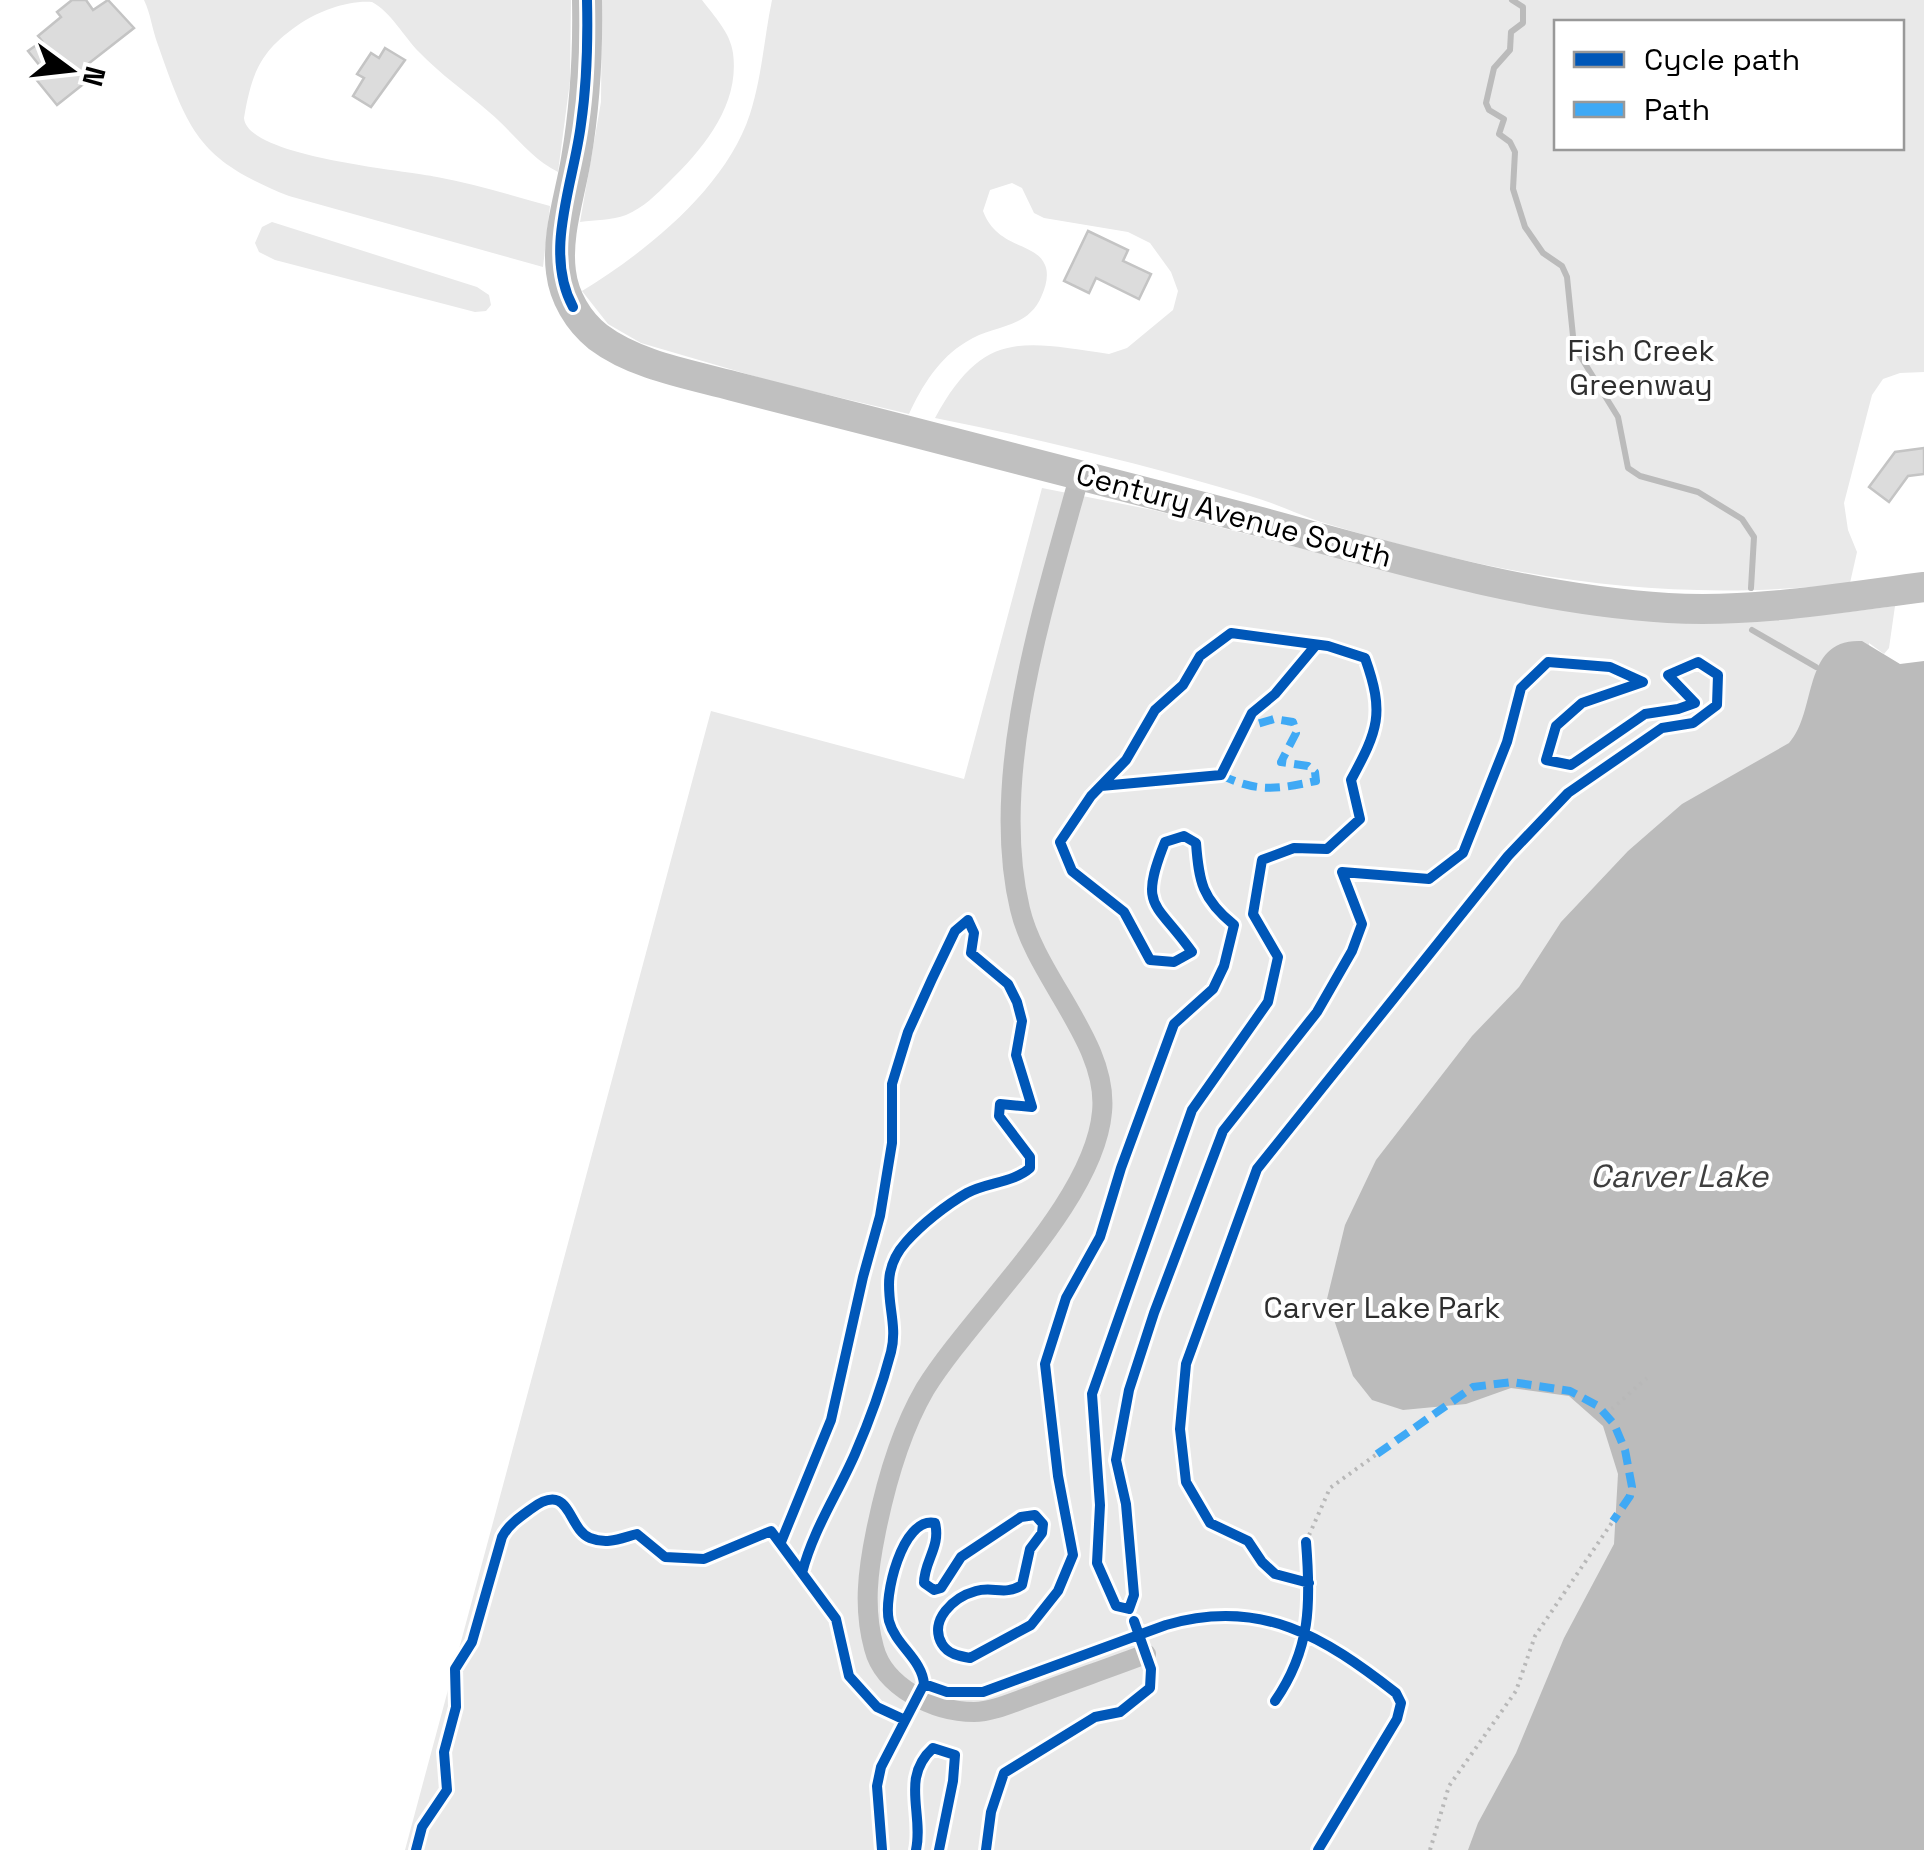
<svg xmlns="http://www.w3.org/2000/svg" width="1924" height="1850" font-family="'Space Grotesk',sans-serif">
  <rect width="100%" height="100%" fill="#fff"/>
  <path fill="#e9e9e9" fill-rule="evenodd" d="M144,0H571L570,81L558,172C529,157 513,132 489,112C466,92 440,74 419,52C405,38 390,11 372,2C349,0 319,11 301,23C261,50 252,71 244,118C247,157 403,170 437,177C475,184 513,196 550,206L543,267L289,196C199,160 189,133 158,45C152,29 151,15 144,0Z
    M602,0H702C714,16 730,32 733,53C740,105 704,148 669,182C657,194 643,208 626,215C612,220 595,220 580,222L601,102Z
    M772,0H1924V372L1900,373L1883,379L1872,395L1844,503L1848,530L1857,552L1850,583C1664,605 1500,577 1321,522C1297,514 1275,503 1250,496C1147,465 1040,439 935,418C983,330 1021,341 1109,354L1127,348L1173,310L1178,291L1171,272L1150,243L1128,232L1044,218L1034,213L1022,188L1012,183L990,190L983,211C997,249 1036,242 1045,265C1049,274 1046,286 1042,295C1028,330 994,324 966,342C939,358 922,386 909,414L774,382L641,343L608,324L582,291C646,252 726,188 750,114C762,77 764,38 772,0ZM1556,22H1902V148H1556Z
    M272,222L477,287L489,295L491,305L486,311L475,312L275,260L259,252L255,243L262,227Z
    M1042,488L1153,510L1420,579L1840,613L1895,606L1889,648L1884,654L1869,643L1924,1850H405L711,711L964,779Z"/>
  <path fill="#bbb" d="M1862,641L1900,664L1924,661V1850H1468L1478,1823L1516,1753L1564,1638L1614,1544L1618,1474L1603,1426L1569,1396L1511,1388L1466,1404L1403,1410L1372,1400L1353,1376L1327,1299L1345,1225L1376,1160L1472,1036L1519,987L1561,922L1628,851L1682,804L1789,743C1818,711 1801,638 1862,641Z"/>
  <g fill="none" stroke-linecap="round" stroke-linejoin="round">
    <path stroke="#bbb" stroke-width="6" d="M1512,0L1523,7V23L1511,32L1510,50L1494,68L1486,103L1489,110L1504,119L1499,134L1510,142L1515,152L1513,189L1525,227L1543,253L1562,266L1567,277L1574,346L1618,417L1628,468L1640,476L1698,492L1742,519L1754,537L1751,588
      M1752,630L1816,667"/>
  </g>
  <path fill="#dcdcdc" stroke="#c4c4c4" stroke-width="2.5" d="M72,0H86L93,10L108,0L134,28L88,64L96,74L57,105L35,78L44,71L28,51L42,41L38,36L61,17L57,12Z
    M385,48L405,60L371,107L353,96L364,78L357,74L371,53L379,58Z
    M1088,231L1128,250L1123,261L1151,274L1139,299L1096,278L1089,293L1064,281Z
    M1924,448V474L1908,476L1889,502L1869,487L1895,452Z"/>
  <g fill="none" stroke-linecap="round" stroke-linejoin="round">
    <path stroke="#b8b8b8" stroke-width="4" stroke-dasharray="2.5 5" stroke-linecap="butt" d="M1606,1414L1647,1378
      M1306,1542L1330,1488L1377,1454
      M1430,1850L1449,1786L1516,1691L1535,1636L1613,1521"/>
    <path stroke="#bdbdbd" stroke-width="20" d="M1080,474C1044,605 988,775 1020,909C1036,978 1109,1043 1102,1112C1094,1203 974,1310 925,1389C900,1432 886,1482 876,1531C868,1570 863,1608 874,1648C884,1687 934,1712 974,1712C993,1712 1016,1701 1034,1695C1071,1681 1109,1668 1146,1654"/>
    <path stroke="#c0c0c0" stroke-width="30" d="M587,0C588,53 585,107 576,159C570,196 556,235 561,272C564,297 578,321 598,337C635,365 688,374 733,386C904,430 1075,473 1246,518C1384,555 1524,599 1668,608C1754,613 1839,598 1924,587"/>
    <path stroke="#3fa9f5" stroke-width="8" stroke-dasharray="15 8" stroke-linecap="butt" d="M1221,775C1258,793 1278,789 1316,781L1315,772L1308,766L1281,762L1296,733L1293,722L1274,719L1244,728
      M1377,1454L1473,1387L1512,1382L1570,1391L1598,1406L1614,1424L1625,1450L1632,1487L1630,1496L1613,1521"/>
    <g stroke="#fff" stroke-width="16">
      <path id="cycleway" d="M573,307C543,252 574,182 581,124C587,83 588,42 587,0
        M1101,786L1221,775L1252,713L1275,694L1316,645
        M781,1542L831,1420L863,1277L880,1216L892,1143V1084L908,1032L932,979L955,931L968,920L974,933L971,953L1008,984L1017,1002L1022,1021L1016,1055L1032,1107L1000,1104L999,1116L1030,1157V1168C1013,1183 987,1182 967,1193C946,1205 922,1224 906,1242C872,1280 901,1314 891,1352C882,1386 869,1422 855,1454C837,1495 813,1530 802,1573
        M924,1684C922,1659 896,1646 889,1621C883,1598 902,1516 935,1523C941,1547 924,1561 924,1583L934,1590L941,1588L961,1557L1021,1517L1035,1515L1043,1524L1042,1533L1030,1549L1022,1585C1005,1596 993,1586 976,1591C954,1597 928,1620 942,1644C948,1654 959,1656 970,1658L1031,1625L1058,1591L1073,1555L1058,1476L1045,1364L1066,1298L1100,1237L1121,1168L1174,1024L1213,989L1224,966L1234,925C1202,899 1199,882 1196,843L1184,836L1165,842C1138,909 1156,901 1192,952L1174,962L1150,960L1124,912L1072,871L1060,842L1091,796L1126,760L1155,710L1183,685L1200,656L1231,633L1328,646L1365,658C1385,714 1378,730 1351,780L1360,819L1327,849L1294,848L1262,860L1253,914L1278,957L1268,1002L1192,1110L1092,1394L1100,1505L1097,1563L1116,1606L1129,1609L1134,1595L1126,1504L1116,1460L1129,1390L1154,1313L1223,1131L1317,1012L1352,951L1362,924L1342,872L1429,879L1463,853L1507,742L1521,688L1548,662L1610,667L1643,682L1582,703L1556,726L1546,760L1571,765L1645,714L1678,709L1695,703L1668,675L1698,662L1718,675L1717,705L1693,723L1662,728L1568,793L1508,856L1257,1169L1186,1364L1180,1429L1186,1482L1210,1523L1248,1541L1262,1562L1275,1574L1309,1583
        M1275,1701C1311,1649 1311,1603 1306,1542
        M416,1850L422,1827L447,1790L444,1752L456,1707L455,1669L472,1642L502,1537C508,1525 520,1517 531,1509C571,1479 567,1529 590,1538C608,1545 621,1538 637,1534L665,1557L704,1559L771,1531L836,1619L849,1676L877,1707L905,1720
        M882,1850L877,1786L881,1767L924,1684L947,1692H983L1166,1625C1261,1597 1324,1637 1396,1693L1401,1703L1397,1719L1318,1850
        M916,1850C924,1813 900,1778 933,1748L955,1755L953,1781L939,1850
        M986,1850L991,1812L1004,1773L1095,1717L1120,1712L1150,1688L1151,1669L1134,1621"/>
    </g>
    <use href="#cycleway" stroke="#0057b8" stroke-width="10"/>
  </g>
  <g text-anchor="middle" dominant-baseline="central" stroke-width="8" stroke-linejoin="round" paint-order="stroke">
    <g font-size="30" fill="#2e2e2e" stroke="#fff">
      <text x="1641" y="350">Fish Creek<tspan x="1641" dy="34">Greenway</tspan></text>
      <text x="1382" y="1307">Carver Lake Park</text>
    </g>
    <g font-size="30" fill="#000" stroke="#fff">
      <text transform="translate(1234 515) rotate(15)">Century Avenue South</text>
    </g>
    <g font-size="32" font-style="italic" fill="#3f3f3f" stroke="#fff">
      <text x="1679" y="1176">Carver Lake</text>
    </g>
  </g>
  <rect x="1554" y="20" width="350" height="130" fill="#ffffff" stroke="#999999" stroke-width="2.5"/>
  <rect x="1574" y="52" width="50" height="15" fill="#0057b8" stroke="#999999" stroke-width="2.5"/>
  <text x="1644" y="70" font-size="30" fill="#000000">Cycle path</text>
  <rect x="1574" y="102" width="50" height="15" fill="#3fa9f5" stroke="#999999" stroke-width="2.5"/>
  <text x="1644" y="120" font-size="30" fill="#000000">Path</text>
  <g transform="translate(70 70) rotate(105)" stroke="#ffffff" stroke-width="8" paint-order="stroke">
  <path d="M0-8L18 38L0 25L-18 38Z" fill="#000000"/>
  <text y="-15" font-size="28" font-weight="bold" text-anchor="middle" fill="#000000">N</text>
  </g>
</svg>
